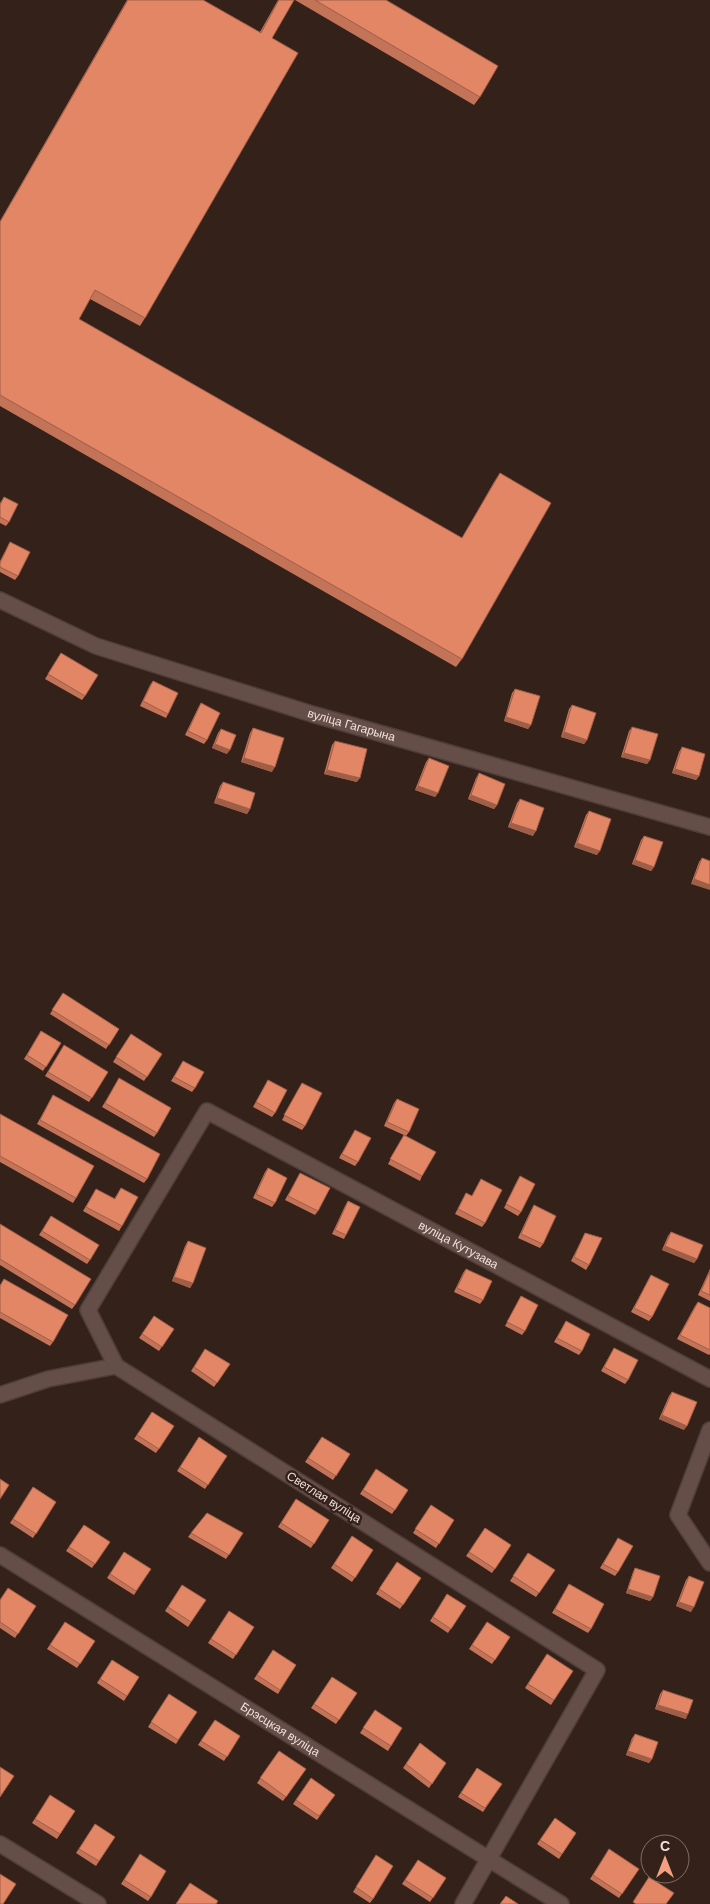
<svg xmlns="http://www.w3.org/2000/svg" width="710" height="1904" font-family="Arial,sans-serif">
  <rect width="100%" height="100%" fill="#34211a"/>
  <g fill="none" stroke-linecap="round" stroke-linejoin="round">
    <g stroke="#4e3e39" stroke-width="18">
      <g id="street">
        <path id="s1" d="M0,600L96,646L312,714L710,827"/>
        <path d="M0,1395L48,1379L116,1366"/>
        <path d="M710,1430L678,1515L710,1563"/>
        <path id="s2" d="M0,1555L561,1904"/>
        <path d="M0,1844L98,1904"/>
        <path id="s3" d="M463,1904L597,1670L116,1366L88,1310L207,1111L710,1379"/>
      </g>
    </g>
    <use href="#street" stroke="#654e47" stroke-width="15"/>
  </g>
  <path fill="#c37358" d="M127,0H203L260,32L278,0H294L272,38L145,318L140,326L90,299L79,319L462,538L494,482L500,473L462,659L456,667L0,406V221Z
    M295,0H386L480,97L474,105Z
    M4,497L9,522L6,526L0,523V503Z
    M10,542L18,576L15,580L0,572V561Z
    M61,653L85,696L82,700L45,679Z
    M153,681L168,714L166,718L140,706L150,685Z
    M515,689L531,725L528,729L504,721L512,693Z
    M201,703L207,740L204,744L185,735L198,708Z
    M572,705L587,740L584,744L561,737L569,709Z
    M632,727L650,760L647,764L621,757L629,731Z
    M253,728L272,772L241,762L250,733Z
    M221,729L227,754L212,748L218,733Z
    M335,741L357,782L324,774L332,745Z
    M682,747L699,776L696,780L672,773L679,752Z
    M429,758L438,793L435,797L415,790L426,762Z
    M479,773L497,805L494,809L468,799L476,778Z
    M223,782L250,809L247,814L214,803L220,786Z
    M520,799L533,836L508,827L517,803Z
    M589,811L597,855L574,847L586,815Z
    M644,836L654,867L651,871L632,864L641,840Z
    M702,858L710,861L691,884L699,862Z
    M63,993L119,1029L106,1049L50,1014Z
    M41,1031L61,1043L43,1071L24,1059Z
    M131,1034L162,1054L144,1081L113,1062Z
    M62,1049L108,1072L89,1102L45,1076Z
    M183,1061L195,1088L192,1092L171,1081Z
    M119,1078L157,1133L154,1137L102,1107Z
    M268,1080L275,1113L272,1117L253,1107Z
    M302,1083L305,1126L302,1130L282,1120Z
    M53,1095L147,1179L144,1183L37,1124Z
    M397,1099L409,1132L406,1136L384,1126L394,1103Z
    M0,1114L76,1198L73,1203L0,1162Z
    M355,1130L358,1162L355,1166L339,1158Z
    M404,1135L422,1176L420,1181L388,1164Z
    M268,1168L275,1203L272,1207L253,1198L265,1172Z
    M300,1173L318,1211L315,1215L285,1200Z
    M520,1176L521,1212L518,1216L504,1208L517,1181Z
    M481,1179L485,1223L482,1227L455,1214L466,1193L472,1196Z
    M121,1188L122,1226L119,1231L83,1211L96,1189L114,1199Z
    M348,1201L346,1235L344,1239L332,1234L345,1206Z
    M534,1205L543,1244L540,1248L518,1238L531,1210Z
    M51,1216L90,1260L87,1264L39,1235Z
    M0,1224L75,1305L72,1309L0,1265Z
    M671,1232L697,1259L694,1263L662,1250L668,1236Z
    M585,1233L589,1265L586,1270L571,1261Z
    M188,1241L193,1283L190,1288L172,1281L185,1246Z
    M466,1269L483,1300L480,1304L454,1292L463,1273Z
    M710,1269V1301L698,1295Z
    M651,1275L652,1317L649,1321L631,1312Z
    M4,1279L53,1342L50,1346L0,1318V1285Z
    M521,1296L525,1331L522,1335L505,1326Z
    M698,1302L710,1308V1354L709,1355L677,1339L695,1306Z
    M154,1316L174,1329L159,1351L139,1338Z
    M566,1321L582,1351L579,1355L554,1342Z
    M614,1348L628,1380L625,1384L601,1371Z
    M205,1349L230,1364L214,1387L191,1371Z
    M672,1392L684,1430L659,1419L669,1396Z
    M152,1412L174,1426L156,1453L134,1439Z
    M199,1437L227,1456L205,1489L177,1471Z
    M322,1437L350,1454L333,1480L305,1462Z
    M376,1469L408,1490L392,1514L360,1494Z
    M33,1487L56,1502L33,1538L10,1523Z
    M296,1499L329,1520L311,1548L278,1527Z
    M431,1505L454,1520L436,1548L413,1533Z
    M84,1525L110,1542L92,1568L66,1551Z
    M485,1528L511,1545L492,1573L466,1556Z
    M191,1533H243L226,1559L188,1537Z
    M352,1536L373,1550L352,1582L331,1568Z
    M618,1538V1572L615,1576L600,1568Z
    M124,1552L151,1569L134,1595L107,1578Z
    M528,1553L555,1570L536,1597L510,1581Z
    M397,1562L421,1578L400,1609L376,1594Z
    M635,1568L653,1597L650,1601L626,1593L633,1572Z
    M689,1576L691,1612L676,1606L686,1580Z
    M569,1584L591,1629L588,1633L552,1613Z
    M182,1585L206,1600L188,1627L165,1611Z
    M447,1594L466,1606L448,1633L430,1621Z
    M0,1600L36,1606L15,1638L0,1628Z
    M229,1611L254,1627L233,1659L208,1643Z
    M65,1622L95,1641L77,1668L47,1649Z
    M487,1622L510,1637L492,1664L469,1649Z
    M273,1650L296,1665L278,1694L254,1679Z
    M547,1654L573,1671L551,1705L525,1688Z
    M112,1660L139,1677L124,1701L97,1683Z
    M332,1677L357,1693L336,1724L311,1708Z
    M663,1690L686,1719L655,1709L660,1694Z
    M169,1694L197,1712L176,1744L148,1727Z
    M375,1710L402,1728L388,1751L360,1733Z
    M215,1720L240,1736L224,1761L198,1745Z
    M635,1734L652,1759L649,1763L626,1755L632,1738Z
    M420,1743L446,1763L429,1788L403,1768Z
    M279,1751L306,1769L283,1801L257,1783Z
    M477,1768L502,1784L483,1812L458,1797Z
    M311,1778L335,1795L317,1820L293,1804Z
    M50,1795L75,1811L57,1839L32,1823Z
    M555,1818L576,1833L559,1859L537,1844Z
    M95,1824L115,1837L96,1866L76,1853Z
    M609,1849L639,1869L619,1898L590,1879Z
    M140,1854L151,1897L148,1901L121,1884Z
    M376,1855L373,1899L370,1903L353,1892Z
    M418,1860L446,1878L430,1902L402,1884Z"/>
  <path fill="#9f5e47" d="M506,717L531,725L528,729L504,721Z
    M564,732L587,740L584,744L561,737Z
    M215,744L230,750L227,754L212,748Z
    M624,753L650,760L647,764L621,757Z
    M244,758L275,767L272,772L241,762Z
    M675,769L699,776L696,780L672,773Z
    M327,770L360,778L357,782L324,774Z
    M418,786L438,793L435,797L415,790Z
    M471,795L497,805L494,809L468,799Z
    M217,798L250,809L247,814L214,803Z
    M511,823L536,831L533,836L508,827Z
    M577,843L600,851L597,855L574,847Z
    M635,860L654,867L651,871L632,864Z
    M694,879L710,885V890L691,884Z
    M665,1246L697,1259L694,1263L662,1250Z
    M174,1277L193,1283L190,1288L172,1281Z
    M662,1415L687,1426L684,1430L659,1419Z
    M628,1589L653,1597L650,1601L626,1593Z
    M679,1602L694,1607L691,1612L676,1606Z
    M658,1705L688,1714L686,1719L655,1709Z
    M628,1751L652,1759L649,1763L626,1755Z"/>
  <path fill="#e38666" stroke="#9f5e47" d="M128,0H203L261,33L279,0H294L272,38L298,53L145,318L95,290L79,319L462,538L500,473L551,503L462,659L0,395V222Z
    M315,0H386L498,66L480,97Z
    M4,497L18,504L9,522L0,517V505Z
    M10,542L30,552L18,576L0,567V563Z
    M61,653L98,675L85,696L48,674Z
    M153,681L178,693L168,714L143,701Z
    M515,689L540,696L531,725L506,717Z
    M201,703L220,713L207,740L188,731Z
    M572,705L596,713L587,740L564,732Z
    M632,727L658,734L650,760L624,753Z
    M253,728L284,738L275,767L244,758Z
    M221,729L236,735L230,750L215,744Z
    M335,741L367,749L360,778L327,770Z
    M682,747L705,754L699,776L675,769Z
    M429,758L449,766L438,793L418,786Z
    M479,773L505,784L497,805L471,795Z
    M223,782L255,793L250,809L217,798Z
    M520,799L544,808L536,831L511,823Z
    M589,811L611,819L600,851L577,843Z
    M644,836L663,842L654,867L635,860Z
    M702,858L710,861V885L694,879Z
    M63,993L119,1029L109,1045L52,1010Z
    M41,1031L61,1043L46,1067L27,1055Z
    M131,1034L162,1054L147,1077L116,1057Z
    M64,1045L108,1072L92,1098L48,1072Z
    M183,1061L204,1072L195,1088L174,1077Z
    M119,1078L171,1108L157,1133L105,1103Z
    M268,1080L287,1090L275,1113L256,1102Z
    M302,1083L322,1093L305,1126L284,1115Z
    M53,1095L160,1154L147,1179L40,1120Z
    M397,1099L419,1109L409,1132L387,1122Z
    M0,1114L94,1166L76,1198L0,1156Z
    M355,1130L371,1138L358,1162L342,1154Z
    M404,1135L436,1152L422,1176L390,1159Z
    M268,1168L287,1178L275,1203L256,1194Z
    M300,1173L330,1188L318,1211L288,1196Z
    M520,1176L535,1184L521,1212L506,1204Z
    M481,1179L502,1190L485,1223L458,1209L466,1193L472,1196Z
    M121,1188L138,1197L122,1226L86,1207L96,1189L115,1199Z
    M348,1201L360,1207L346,1235L335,1230Z
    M534,1205L556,1216L543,1244L521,1234Z
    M51,1216L99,1245L90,1260L42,1231Z
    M0,1224L91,1279L75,1305L0,1259Z
    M671,1232L703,1245L697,1259L665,1246Z
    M585,1233L602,1238L589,1265L574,1257Z
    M188,1241L206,1248L193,1283L174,1277Z
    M466,1269L492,1281L483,1300L457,1288Z
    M710,1271V1295L701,1291Z
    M651,1275L669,1284L652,1317L634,1308Z
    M4,1279L68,1315L53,1342L0,1312V1286Z
    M521,1296L538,1305L525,1331L507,1322Z
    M698,1302L710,1308V1350L680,1335Z
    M154,1316L174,1329L162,1347L142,1334Z
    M566,1321L590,1334L582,1351L557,1338Z
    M614,1348L638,1360L628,1380L604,1367Z
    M205,1349L230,1364L217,1383L194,1367Z
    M672,1392L697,1402L687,1426L662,1415Z
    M152,1412L174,1426L159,1449L137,1435Z
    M199,1437L227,1456L208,1485L180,1467Z
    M322,1437L350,1454L336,1476L308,1458Z
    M376,1469L408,1490L395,1510L363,1490Z
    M0,1479L9,1485L0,1499Z
    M33,1487L56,1502L36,1534L13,1519Z
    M296,1499L329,1520L314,1544L281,1523Z
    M431,1505L454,1520L439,1544L415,1529Z
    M207,1513L243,1533L229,1555L191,1533Z
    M84,1525L110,1542L95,1564L69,1547Z
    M485,1528L511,1545L495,1569L469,1552Z
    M352,1536L373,1550L355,1578L334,1564Z
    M618,1538L633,1546L618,1572L603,1564Z
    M124,1552L151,1569L136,1591L110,1574Z
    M528,1553L555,1570L539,1593L513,1576Z
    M397,1562L421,1578L403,1605L379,1589Z
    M635,1568L660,1576L653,1597L628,1589Z
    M689,1576L704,1582L694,1607L679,1602Z
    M569,1584L604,1604L591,1629L555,1609Z
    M182,1585L206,1600L191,1622L168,1607Z
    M8,1588L36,1606L18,1634L0,1622V1600Z
    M447,1594L466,1606L451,1629L433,1617Z
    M229,1611L254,1627L236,1655L211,1639Z
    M65,1622L95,1641L80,1664L50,1645Z
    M487,1622L510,1637L495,1660L472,1645Z
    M273,1650L296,1665L280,1690L257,1675Z
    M547,1654L573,1671L554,1700L528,1684Z
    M112,1660L139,1677L127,1696L100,1679Z
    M332,1677L357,1693L339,1720L314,1704Z
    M663,1690L693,1700L688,1714L658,1705Z
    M169,1694L197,1712L178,1740L151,1722Z
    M375,1710L402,1728L391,1746L363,1728Z
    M215,1720L240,1736L227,1757L201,1741Z
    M635,1734L658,1742L652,1759L628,1751Z
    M420,1743L446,1763L432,1784L406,1764Z
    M279,1751L306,1769L286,1797L260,1778Z
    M0,1767L14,1776L0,1797Z
    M477,1768L502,1784L485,1808L461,1793Z
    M311,1778L335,1795L319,1816L296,1800Z
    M50,1795L75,1811L60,1834L35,1819Z
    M555,1818L576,1833L562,1854L540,1840Z
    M95,1824L115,1837L99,1861L79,1849Z
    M609,1849L639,1869L622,1894L593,1875Z
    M140,1854L166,1871L151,1897L124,1880Z
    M376,1855L393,1866L373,1899L356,1887Z
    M418,1860L446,1878L433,1898L405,1880Z
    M0,1874L16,1884L3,1904H0Z
    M649,1877L674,1893L666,1904H636L633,1902Z
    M190,1883L218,1901L216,1904H176Z
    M506,1896L518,1904H500Z"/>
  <g text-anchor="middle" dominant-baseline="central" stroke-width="5" stroke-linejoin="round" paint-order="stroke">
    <g font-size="12" fill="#efe1dc" stroke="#34211a">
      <text stroke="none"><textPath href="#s1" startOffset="374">вуліца Гагарына</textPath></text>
      <text stroke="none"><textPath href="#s3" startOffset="1418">вуліца Кутузава</textPath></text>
      <text transform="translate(324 1497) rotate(32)">Светлая вуліца</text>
      <text stroke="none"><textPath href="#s2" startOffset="330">Брэсцкая вуліца</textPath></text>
    </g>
  </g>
  <g transform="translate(665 1859)"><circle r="24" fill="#34211a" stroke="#7f6e68"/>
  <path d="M0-4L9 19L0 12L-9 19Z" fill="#f39f82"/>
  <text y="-8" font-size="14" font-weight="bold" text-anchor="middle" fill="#efe1dc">С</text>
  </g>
</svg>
